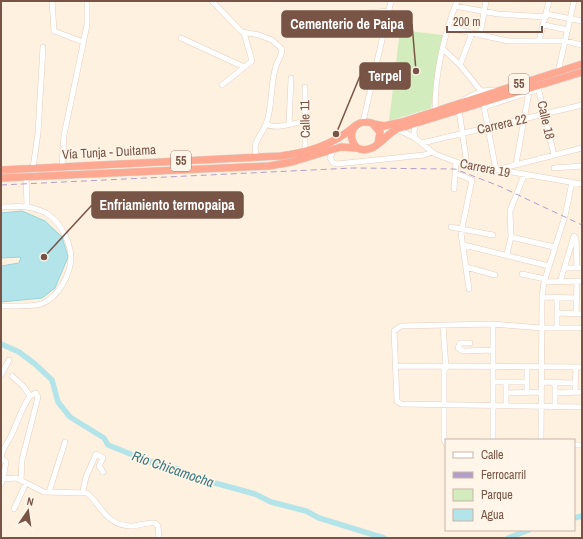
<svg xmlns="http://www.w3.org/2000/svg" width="583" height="539" font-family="'Archivo Narrow',sans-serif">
  <rect width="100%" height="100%" fill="#fef1e0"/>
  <path fill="#d3ecbd" d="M400,30L443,35L431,108L389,121Z"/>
  <path fill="#b3e4e9" stroke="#98d4db" d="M22,211L45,221L62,237L68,257L55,288L42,298L1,302V266L19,263L21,257L1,258V213Z"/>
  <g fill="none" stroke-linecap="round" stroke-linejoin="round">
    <path stroke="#b3e4e9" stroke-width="5.5" d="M1,344L19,352L35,364L52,380L58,402L70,417L104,438L108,445L148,461L178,469L193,477L255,494L271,502L306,511L319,518L384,538
      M574,518L582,516
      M508,538L529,530"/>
    <g stroke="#e5cebe" stroke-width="6">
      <path id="minor" d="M52,1L54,31L83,42
        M212,1L242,32L259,35L272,40L282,49C282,56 278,60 276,66C270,84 273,106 266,124C261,137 251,142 257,157
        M455,6L498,14L546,17
        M367,13L388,11
        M546,14L582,21
        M544,25L568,30
        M449,28L508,41H565L582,45
        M480,35L486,1
        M181,38L244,67
        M539,41L549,1
        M443,49L460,65L481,91
        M460,65L472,33
        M558,72L574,1
        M222,85L252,61L244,33
        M305,87V152
        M538,87L554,155
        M539,89L484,107L496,170L582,148
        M465,99L481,91L495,90
        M459,110L467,165
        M435,111C435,75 444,35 457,1
        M363,122L391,1
        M266,124C275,130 295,123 305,121
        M289,124L291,78
        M397,129L415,138L435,154L459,163L582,184
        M415,138L414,132L416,123
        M422,143L582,105
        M333,150L330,158L333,163L337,164L424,155L432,152
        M516,164L529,92
        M62,166L64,135L87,25V1
        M33,168L38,133L43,47
        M554,168L582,166
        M455,173L472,180L461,233L469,289
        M26,176L27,206
        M454,189L456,162
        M1,207C17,206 31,205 46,213C60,221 70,241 71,257C71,274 58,298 41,304C32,307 11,306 1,306
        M451,227L493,235
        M511,237L554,247
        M464,245L549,266
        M507,254L511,237L510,211L524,175
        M466,267L495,275
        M564,268H582
        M522,274L545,279
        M544,282L582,281
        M560,282L574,236L576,239L577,268
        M542,297L576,298
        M557,313L582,314
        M576,314L577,281
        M493,324V440
        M557,324V298
        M443,325L446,368L444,370V440L446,444
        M582,328H542L493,324L401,326L394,331L397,401L401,404L582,407
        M470,343H460L458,348L463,351L493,350
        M396,366L582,367
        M1,375L9,360
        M493,382H527
        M541,382L575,383
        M555,382V406
        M527,392V367
        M575,392L576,367
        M506,393L541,392
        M555,393L582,392
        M506,406V382
        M541,440L542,297L544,282L565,216L572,182
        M574,445H582
        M1,458C2,450 6,445 10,438C17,424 21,409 30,396L23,386L12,376
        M1,458L6,462L3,479
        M21,480L22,460L38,397L36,393L30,396
        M1,484L3,479L16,478L44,492L87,493C102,506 106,525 130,526C138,526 147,522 155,523L158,526L159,538
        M83,491L86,477L96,454L103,458L99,466L103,472
        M49,492L65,442
        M14,509L26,483"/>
    </g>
    <g stroke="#dcd3cf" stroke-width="8">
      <path id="highway" d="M374,124L384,126L402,122L582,64
        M378,144L380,132L372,123C354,118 345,136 357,148C374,156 384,135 397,129L582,72
        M1,170L281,156C309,152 333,145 355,126
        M1,178L269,166L292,162L341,147L357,148"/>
    </g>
    <use href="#minor" stroke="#fff" stroke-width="5"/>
    <use href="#highway" stroke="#fea891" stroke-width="7"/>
    <path stroke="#b29ec8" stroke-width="1" stroke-dasharray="6 4" stroke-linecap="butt" d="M1,185L353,168L455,169L499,186L582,225"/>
  </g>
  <g text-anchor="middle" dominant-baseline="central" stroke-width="3" stroke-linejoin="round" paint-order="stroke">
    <g fill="#fff5e8" stroke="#a08476" stroke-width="1">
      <rect x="509" y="74" width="20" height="20" rx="3"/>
      <rect x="171" y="151" width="20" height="20" rx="3"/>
    </g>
    <g font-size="12" font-weight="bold" fill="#775445">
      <text x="519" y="84">55</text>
      <text x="181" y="161">55</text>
    </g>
    <g font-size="13" fill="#775445" stroke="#fff5e8">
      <text transform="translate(305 119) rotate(-91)">Calle 11</text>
      <text transform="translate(546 120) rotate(77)">Calle 18</text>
      <text transform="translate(502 124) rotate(-13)">Carrera 22</text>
      <text transform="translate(109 152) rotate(-3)">Vía Tunja - Duitama</text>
      <text transform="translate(485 168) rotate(11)">Carrera 19</text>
    </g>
    <g font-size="14" font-style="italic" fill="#38767e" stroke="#fff5e8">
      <text transform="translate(173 469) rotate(19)">Río Chicamocha</text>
    </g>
  </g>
  <path fill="none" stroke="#775445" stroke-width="1.5" d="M416 71L412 24M336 134L360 76M44 257L92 205"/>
  <g fill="#775445" stroke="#fff5e8" stroke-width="1.5">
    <circle cx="416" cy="71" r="4"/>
    <circle cx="336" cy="134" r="4"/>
    <circle cx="44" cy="257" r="4"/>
  </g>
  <g fill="#775445" stroke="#775445" stroke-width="1.5">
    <rect x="282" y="11" width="130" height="26" rx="4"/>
    <rect x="360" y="63" width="50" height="26" rx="4"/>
    <rect x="92" y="192" width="151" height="26" rx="4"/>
  </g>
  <g font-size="14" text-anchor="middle" font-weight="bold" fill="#fff">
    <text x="347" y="29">Cementerio de Paipa</text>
    <text x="385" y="81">Terpel</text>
    <text x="167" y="210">Enfriamiento termopaipa</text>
  </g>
  <rect width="583" height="539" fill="none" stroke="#775445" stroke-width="4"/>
  <rect x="445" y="439" width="130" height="92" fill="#fff5e8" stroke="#c9b5a7"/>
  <rect x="453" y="452" width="20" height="6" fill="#ffffff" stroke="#c9b5a7"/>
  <text x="481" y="459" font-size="12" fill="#775445">Calle</text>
  <rect x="453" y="472" width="20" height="6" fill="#b29ec8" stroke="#c9b5a7"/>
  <text x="481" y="479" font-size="12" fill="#775445">Ferrocarril</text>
  <rect x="453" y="489" width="20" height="12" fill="#d3ecbd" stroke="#c9b5a7"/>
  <text x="481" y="499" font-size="12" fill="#775445">Parque</text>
  <rect x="453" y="509" width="20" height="12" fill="#b3e4e9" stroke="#c9b5a7"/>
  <text x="481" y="519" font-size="12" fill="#775445">Agua</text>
  <g transform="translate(28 511) rotate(13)" stroke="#fff5e8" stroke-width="3" paint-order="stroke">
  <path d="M0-3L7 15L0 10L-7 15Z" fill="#775445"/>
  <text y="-6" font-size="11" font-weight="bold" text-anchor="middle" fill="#775445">N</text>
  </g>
  <path d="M447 26v6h95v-6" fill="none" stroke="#775445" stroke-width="2"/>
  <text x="453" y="26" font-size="12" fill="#775445" stroke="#fff5e8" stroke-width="3" paint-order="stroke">200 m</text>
</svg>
